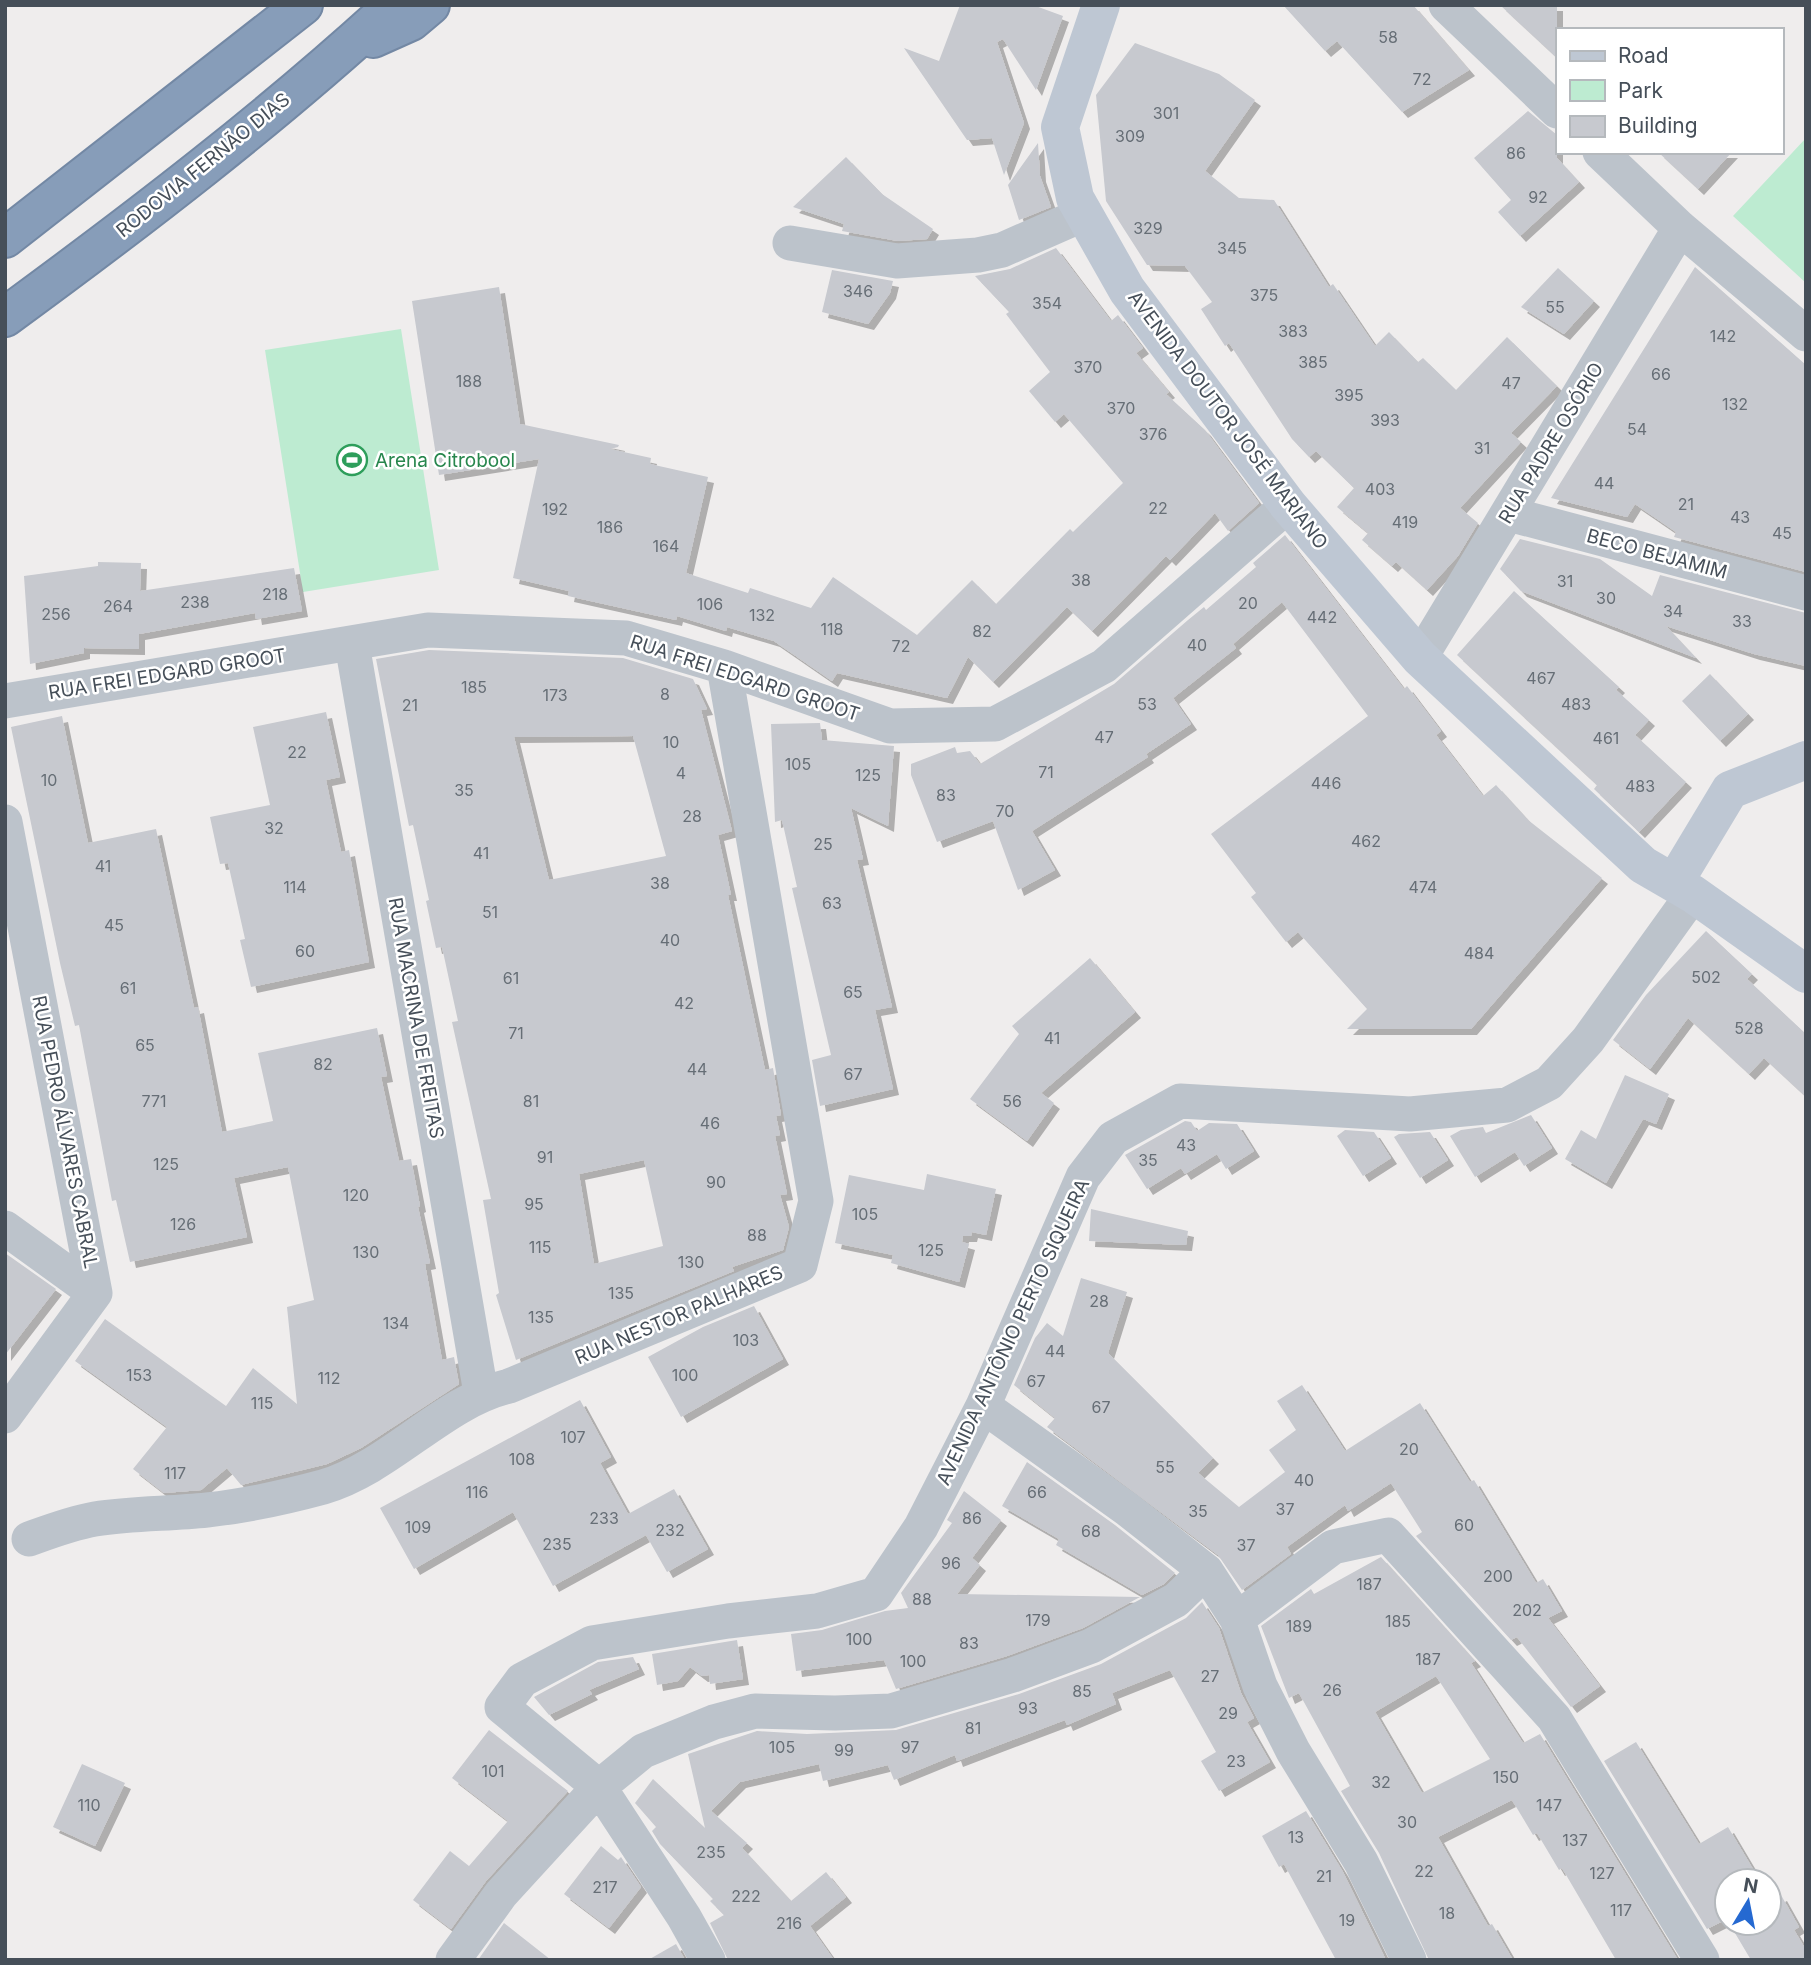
<svg xmlns="http://www.w3.org/2000/svg" width="1811" height="1965" font-family="Inter,sans-serif">
  <defs>
    <filter id="shadow"><feDropShadow dx="6" dy="6" stdDeviation="0" flood-color="#0004"/></filter>
  </defs>
  <rect width="100%" height="100%" fill="#efeded"/>
  <path fill="#bdebd1" d="M1806,138V283L1733,216Z
    M401,329L439,570L303,592L265,350Z"/>
  <path fill="#c7c9cf" fill-rule="evenodd" filter="url(#shadow)" d="M960,5H1033L1063,16L1036,90L1003,39L997,42L1024,123L1004,175L992,138L967,140L904,48L939,61Z
    M1283,5H1413L1469,70L1402,112L1337,41L1325,51Z
    M1500,5H1557V58Z
    M1135,43L1219,74L1255,100L1205,171L1239,198L1274,200L1329,287L1333,284L1375,346L1389,332L1418,362L1423,358L1456,390L1507,337L1557,386L1511,433L1521,442L1460,508L1478,523L1458,556L1427,590L1396,562L1392,566L1362,540L1368,533L1337,507L1354,488L1316,451L1309,457L1292,439L1229,343L1225,346L1201,309L1212,302L1185,266L1147,265L1106,201L1096,95Z
    M1528,111L1557,135V158L1579,182L1520,236L1498,212L1511,200L1474,158Z
    M1038,143L1040,176L1051,207L1019,220L1008,185Z
    M1658,152H1732L1698,189Z
    M846,157L882,194L933,229L927,239L898,241L842,231L844,224L793,207Z
    M1056,248L1111,321L1118,315L1143,348L1136,353L1169,392L1166,394L1205,430L1259,503L1228,531L1215,513L1170,560L1166,556L1092,631L1067,607L993,682L968,657L947,698L837,673L832,681L774,641L727,627L726,631L677,616L676,620L568,596L569,591L513,578L539,459L439,475L412,301L499,287L520,424L619,445L618,447L610,449L651,458L650,464L708,477L686,573L748,593L750,588L811,608L833,577L917,635L972,580L996,604L1070,529L1073,532L1123,483L1064,414L1055,422L1029,391L1050,372L1006,314L1009,312L975,276L1010,269Z
    M1695,267L1806,365V572L1674,537L1676,532L1635,504L1627,517L1551,498Z
    M1558,268L1594,301L1564,334L1521,307Z
    M832,270L893,281L890,293L868,324L822,312Z
    M1285,535L1404,689L1407,686L1441,731L1436,735L1483,796L1496,785L1528,820L1602,878L1471,1029H1347L1367,1009L1298,932L1286,942L1251,897L1256,893L1211,834L1368,716L1282,602L1233,644L1236,648L1173,698L1191,724L1146,754L1148,757L1032,831L1055,870L1018,890L993,821L937,842L911,775V764L955,747L957,753L970,751L980,764L1114,684L1188,620L1204,607L1206,610L1256,567L1253,563Z
    M1520,539L1600,559L1652,596L1660,575L1806,613V666L1754,654L1666,626L1696,658L1521,591L1500,569Z
    M98,562L141,563L140,591L294,568L302,611L256,619L255,613L139,634V649L84,648V653L30,664L24,576L98,566Z
    M1514,591L1619,687L1616,690L1649,720L1635,735L1686,782L1639,832L1594,789L1597,785L1457,655Z
    M429,650L623,658L693,679L707,709L701,710L732,831L718,835L731,895H728L765,1070L773,1068L781,1115L776,1116L780,1135L775,1136L787,1194L780,1195L789,1227L783,1250L732,1267L734,1271L516,1360L496,1295L499,1293L483,1200L491,1199L452,1022L458,1021L442,947L436,948L426,901L429,900L413,825L409,826L376,659ZM633,736L666,856L549,880L514,737ZM644,1160L663,1246L594,1264L579,1174Z
    M1710,674L1748,714L1720,741L1682,701Z
    M326,712L340,777L326,780L341,852L349,850L369,962L251,987L240,940L245,939L228,863L220,864L210,817L270,805L253,727Z
    M62,716L88,843L156,829L194,1008L198,1007L222,1132L273,1121L258,1053L377,1028L387,1076L381,1077L399,1161L411,1159L420,1206L418,1207L430,1263L425,1264L442,1360L454,1357L459,1384L361,1448L327,1464L241,1485L227,1468L201,1490L164,1493L133,1469L167,1427L75,1361L105,1319L226,1406L253,1368L297,1404L287,1307L314,1300L288,1167L234,1178L247,1237L130,1262L116,1200L112,1201L79,1025L75,1026L60,963L11,727Z
    M820,723L822,740L894,746L888,826L851,808L863,859L857,860L892,1007L875,1010L893,1089L820,1106L812,1060L831,1055L792,888L797,887L782,820L775,822L771,724Z
    M1706,931L1752,974L1747,979L1806,1034V1097L1764,1058L1749,1074L1688,1018L1650,1069L1613,1040L1646,995Z
    M1090,958L1135,1012L1041,1093L1054,1103L1027,1141L970,1099L1019,1034L1012,1026Z
    M1625,1075L1669,1094L1656,1124L1643,1119L1606,1183L1565,1159L1581,1130L1596,1139Z
    M1531,1115L1552,1148L1524,1166L1515,1152L1475,1177L1450,1136L1461,1130L1483,1127L1486,1133Z
    M1185,1121L1191,1122L1197,1131L1209,1123L1237,1124L1254,1151L1226,1169L1217,1154L1185,1174L1181,1168L1147,1189L1125,1155Z
    M1345,1130L1374,1132L1391,1158L1363,1176L1337,1136Z
    M1430,1132L1448,1160L1420,1178L1394,1137L1399,1134Z
    M927,1174L996,1189L986,1235L972,1232L971,1236H963L962,1242L969,1244L959,1282L891,1263L893,1255L835,1243L849,1175L924,1190Z
    M1091,1209L1188,1231L1186,1245L1089,1241Z
    M5,1253L56,1289L5,1355Z
    M1081,1278L1127,1292L1108,1353L1213,1458L1198,1473L1239,1507L1285,1472L1269,1450L1296,1430L1277,1401L1302,1385L1345,1451L1420,1403L1470,1482L1474,1480L1536,1583L1543,1579L1562,1611L1548,1618L1600,1686L1571,1707L1517,1637L1511,1640L1416,1536L1422,1532L1391,1483L1348,1511L1345,1505L1287,1547L1291,1554L1242,1590L1218,1555L1047,1427L1055,1418L1014,1385L1035,1338L1047,1323L1063,1336Z
    M754,1306L783,1359L681,1417L648,1357L703,1327Z
    M580,1400L611,1457L600,1463L628,1514L674,1489L708,1549L667,1572L646,1535L553,1586L513,1512L414,1569L380,1508Z
    M1027,1462L1115,1525L1175,1573L1164,1584L1142,1595L1056,1545L1059,1539L1002,1506Z
    M964,1491L1001,1520L972,1558L980,1565L957,1594L1140,1597L1083,1628L1007,1656L896,1689L884,1660L796,1671L791,1634L822,1630L885,1611L908,1608L901,1593L952,1523L947,1520Z
    M1381,1557L1475,1661L1471,1663L1523,1743L1540,1734L1678,1960H1616L1562,1868L1559,1870L1537,1833L1533,1835L1512,1800L1438,1837L1488,1926L1492,1924L1513,1960H1429L1379,1853L1341,1791L1350,1786L1299,1693L1289,1698L1261,1626L1311,1589L1314,1594ZM1436,1676L1490,1759L1422,1793L1375,1712Z
    M1202,1602L1219,1628L1241,1693L1254,1718L1247,1722L1270,1762L1219,1791L1201,1761L1216,1752L1170,1670L1112,1693L1116,1704L1067,1725L1065,1720L957,1761L955,1755L894,1780L888,1765L823,1781L819,1764L740,1782L711,1811L747,1843L742,1848L791,1901L826,1872L846,1897L810,1926L834,1960H728L710,1923L724,1915L710,1901L713,1899L660,1844L652,1831L656,1827L635,1803L653,1779L705,1828L688,1754L757,1731L807,1734L896,1730L1019,1694L1101,1664L1186,1618Z
    M737,1640L743,1679L710,1684L709,1675L702,1676L690,1667L678,1681L657,1685L652,1654Z
    M633,1657L639,1669L589,1690L592,1694L549,1715L534,1697L598,1662Z
    M489,1730L568,1791L486,1881L451,1929L413,1900L450,1851L469,1866L508,1821L452,1778Z
    M1636,1742L1699,1844L1728,1827L1760,1881H1727V1919L1707,1929L1604,1761Z
    M82,1764L125,1783L95,1846L53,1827Z
    M1306,1811L1343,1872L1386,1960H1336L1284,1864L1279,1867L1262,1836Z
    M601,1846L618,1860L621,1857L641,1887L609,1928L564,1894Z
    M1781,1895L1799,1927L1794,1930L1806,1950V1960H1751L1729,1923H1769V1896L1771,1900Z
    M504,1923L551,1960H478Z
    M676,1944L685,1960H648Z"/>
  <g fill="none" stroke-linecap="round" stroke-linejoin="round">
    <g stroke="#7388a4" stroke-width="42">
      <path id="highway" d="M373,38L411,21L430,5
        M5,238L303,5
        M5,317C139,219 272,117 394,5"/>
    </g>
    <path stroke="#bcc3cb" stroke-width="35" d="M1446,5L1557,111
      M1600,152L1680,228L1806,334
      M790,243L897,261L978,255L1002,250L1084,214
      M1509,514L1806,593
      M352,644L481,1393
      M1420,658L1680,228
      M5,701L428,630L626,638L724,667L890,726L995,724L1104,666L1288,505
      M5,822L95,1293L5,1416
      M5,1228L95,1293
      M983,1406L1127,1509L1206,1571L1237,1619L1260,1686L1293,1751L1361,1862L1409,1960
      M29,1539C51,1531 72,1523 95,1519C132,1513 170,1514 207,1510C244,1506 286,1497 323,1487C391,1467 442,1402 509,1386L800,1265L816,1201L724,667
      M1237,1619L1333,1547L1388,1535L1554,1718L1702,1960
      M453,1960L501,1894L599,1787L643,1751L714,1722L755,1711L835,1713L891,1711L1013,1675L1091,1646L1176,1600L1206,1571
      M708,1960L684,1917L599,1787L502,1707L522,1680L592,1643L728,1621L817,1611L876,1594L921,1527L983,1406L1083,1177L1113,1138L1180,1101L1410,1114L1507,1105L1549,1083L1588,1040L1693,894"/>
    <path stroke="#bec7d3" stroke-width="38" d="M1101,5L1060,127L1075,198L1127,290L1288,505L1420,658L1643,865L1693,894L1806,974
      M1674,883L1730,790L1806,760"/>
    <use href="#highway" stroke="#879db9" stroke-width="38"/>
  </g>
  <defs>
    <g id="stadium-ring" transform="scale(1.575)"><circle r="9.5" fill="#fff" stroke="#2e9e5b" stroke-width="1.5"/><path d="M0-5a6.5 5 0 1 0 0 10a6.5 5 0 1 0 0-10ZM-3.5-1.8h7v3.6h-7Z" fill="#2e9e5b"/></g>
  </defs>
  <g fill-rule="evenodd">
    <use href="#stadium-ring" x="352" y="460"/>
  </g>
  <g text-anchor="middle" dominant-baseline="central" stroke-width="5" stroke-linejoin="round" paint-order="stroke">
    <g font-size="16" fill="#666e76">
      <text x="1388" y="37">58</text>
      <text x="1422" y="79">72</text>
      <text x="1166" y="113">301</text>
      <text x="1130" y="136">309</text>
      <text x="1516" y="153">86</text>
      <text x="1538" y="197">92</text>
      <text x="1148" y="228">329</text>
      <text x="1232" y="248">345</text>
      <text x="858" y="291">346</text>
      <text x="1264" y="295">375</text>
      <text x="1047" y="303">354</text>
      <text x="1555" y="307">55</text>
      <text x="1293" y="331">383</text>
      <text x="1723" y="336">142</text>
      <text x="1313" y="362">385</text>
      <text x="1088" y="367">370</text>
      <text x="1661" y="374">66</text>
      <text x="469" y="381">188</text>
      <text x="1511" y="383">47</text>
      <text x="1349" y="395">395</text>
      <text x="1735" y="404">132</text>
      <text x="1121" y="408">370</text>
      <text x="1385" y="420">393</text>
      <text x="1637" y="429">54</text>
      <text x="1153" y="434">376</text>
      <text x="1482" y="448">31</text>
      <text x="1604" y="483">44</text>
      <text x="1380" y="489">403</text>
      <text x="1686" y="504">21</text>
      <text x="1158" y="508">22</text>
      <text x="555" y="509">192</text>
      <text x="1740" y="517">43</text>
      <text x="1405" y="522">419</text>
      <text x="610" y="527">186</text>
      <text x="1782" y="533">45</text>
      <text x="666" y="546">164</text>
      <text x="1081" y="580">38</text>
      <text x="1565" y="581">31</text>
      <text x="275" y="594">218</text>
      <text x="1606" y="598">30</text>
      <text x="195" y="602">238</text>
      <text x="1248" y="603">20</text>
      <text x="710" y="604">106</text>
      <text x="118" y="606">264</text>
      <text x="1673" y="611">34</text>
      <text x="56" y="614">256</text>
      <text x="762" y="615">132</text>
      <text x="1322" y="617">442</text>
      <text x="1742" y="621">33</text>
      <text x="832" y="629">118</text>
      <text x="982" y="631">82</text>
      <text x="1197" y="645">40</text>
      <text x="901" y="646">72</text>
      <text x="1541" y="678">467</text>
      <text x="474" y="687">185</text>
      <text x="665" y="694">8</text>
      <text x="555" y="695">173</text>
      <text x="1147" y="704">53</text>
      <text x="1576" y="704">483</text>
      <text x="410" y="705">21</text>
      <text x="1104" y="737">47</text>
      <text x="1606" y="738">461</text>
      <text x="671" y="742">10</text>
      <text x="297" y="752">22</text>
      <text x="798" y="764">105</text>
      <text x="1046" y="772">71</text>
      <text x="681" y="773">4</text>
      <text x="868" y="775">125</text>
      <text x="49" y="780">10</text>
      <text x="1326" y="783">446</text>
      <text x="1640" y="786">483</text>
      <text x="464" y="790">35</text>
      <text x="946" y="795">83</text>
      <text x="1005" y="811">70</text>
      <text x="692" y="816">28</text>
      <text x="274" y="828">32</text>
      <text x="1366" y="841">462</text>
      <text x="823" y="844">25</text>
      <text x="481" y="853">41</text>
      <text x="103" y="866">41</text>
      <text x="660" y="883">38</text>
      <text x="295" y="887">114</text>
      <text x="1423" y="887">474</text>
      <text x="832" y="903">63</text>
      <text x="490" y="912">51</text>
      <text x="114" y="925">45</text>
      <text x="670" y="940">40</text>
      <text x="305" y="951">60</text>
      <text x="1479" y="953">484</text>
      <text x="1706" y="977">502</text>
      <text x="511" y="978">61</text>
      <text x="128" y="988">61</text>
      <text x="853" y="992">65</text>
      <text x="684" y="1003">42</text>
      <text x="1749" y="1028">528</text>
      <text x="516" y="1033">71</text>
      <text x="1052" y="1038">41</text>
      <text x="145" y="1045">65</text>
      <text x="323" y="1064">82</text>
      <text x="697" y="1069">44</text>
      <text x="853" y="1074">67</text>
      <text x="154" y="1101">771</text>
      <text x="531" y="1101">81</text>
      <text x="1012" y="1101">56</text>
      <text x="710" y="1123">46</text>
      <text x="1186" y="1145">43</text>
      <text x="545" y="1157">91</text>
      <text x="1148" y="1160">35</text>
      <text x="166" y="1164">125</text>
      <text x="716" y="1182">90</text>
      <text x="356" y="1195">120</text>
      <text x="534" y="1204">95</text>
      <text x="865" y="1214">105</text>
      <text x="183" y="1224">126</text>
      <text x="757" y="1235">88</text>
      <text x="540" y="1247">115</text>
      <text x="931" y="1250">125</text>
      <text x="366" y="1252">130</text>
      <text x="691" y="1262">130</text>
      <text x="621" y="1293">135</text>
      <text x="1099" y="1301">28</text>
      <text x="541" y="1317">135</text>
      <text x="396" y="1323">134</text>
      <text x="746" y="1340">103</text>
      <text x="1055" y="1351">44</text>
      <text x="139" y="1375">153</text>
      <text x="685" y="1375">100</text>
      <text x="329" y="1378">112</text>
      <text x="1036" y="1381">67</text>
      <text x="262" y="1403">115</text>
      <text x="1101" y="1407">67</text>
      <text x="573" y="1437">107</text>
      <text x="1409" y="1449">20</text>
      <text x="522" y="1459">108</text>
      <text x="1165" y="1467">55</text>
      <text x="175" y="1473">117</text>
      <text x="1304" y="1480">40</text>
      <text x="477" y="1492">116</text>
      <text x="1037" y="1492">66</text>
      <text x="1285" y="1509">37</text>
      <text x="1198" y="1511">35</text>
      <text x="604" y="1518">233</text>
      <text x="972" y="1518">86</text>
      <text x="1464" y="1525">60</text>
      <text x="418" y="1527">109</text>
      <text x="670" y="1530">232</text>
      <text x="1091" y="1531">68</text>
      <text x="557" y="1544">235</text>
      <text x="1246" y="1545">37</text>
      <text x="951" y="1563">96</text>
      <text x="1498" y="1576">200</text>
      <text x="1369" y="1584">187</text>
      <text x="922" y="1599">88</text>
      <text x="1527" y="1610">202</text>
      <text x="1038" y="1620">179</text>
      <text x="1398" y="1621">185</text>
      <text x="1299" y="1626">189</text>
      <text x="859" y="1639">100</text>
      <text x="969" y="1643">83</text>
      <text x="1428" y="1659">187</text>
      <text x="913" y="1661">100</text>
      <text x="1210" y="1676">27</text>
      <text x="1332" y="1690">26</text>
      <text x="1082" y="1691">85</text>
      <text x="1028" y="1708">93</text>
      <text x="1228" y="1713">29</text>
      <text x="973" y="1728">81</text>
      <text x="782" y="1747">105</text>
      <text x="910" y="1747">97</text>
      <text x="844" y="1750">99</text>
      <text x="1236" y="1761">23</text>
      <text x="493" y="1771">101</text>
      <text x="1506" y="1777">150</text>
      <text x="1381" y="1782">32</text>
      <text x="89" y="1805">110</text>
      <text x="1549" y="1805">147</text>
      <text x="1407" y="1822">30</text>
      <text x="1296" y="1837">13</text>
      <text x="1575" y="1840">137</text>
      <text x="711" y="1852">235</text>
      <text x="1424" y="1871">22</text>
      <text x="1602" y="1873">127</text>
      <text x="1324" y="1876">21</text>
      <text x="605" y="1887">217</text>
      <text x="746" y="1896">222</text>
      <text x="1621" y="1910">117</text>
      <text x="1447" y="1913">18</text>
      <text x="1347" y="1920">19</text>
      <text x="789" y="1923">216</text>
    </g>
    <g font-size="19" fill="#464f59" stroke="#fff">
      <text transform="translate(203 165) rotate(-39)">RODOVIA FERNÃO DIAS</text>
      <text transform="translate(1228 420) rotate(53)">AVENIDA DOUTOR JOSÉ MARIANO</text>
      <text transform="translate(1551 443) rotate(-59)">RUA PADRE OSÓRIO</text>
      <text transform="translate(1657 554) rotate(15)">BECO BEJAMIM</text>
      <text transform="translate(167 674) rotate(-9)">RUA FREI EDGARD GROOT</text>
      <text transform="translate(745 678) rotate(18)">RUA FREI EDGARD GROOT</text>
      <text transform="translate(416 1018) rotate(80)">RUA MACRINA DE FREITAS</text>
      <text transform="translate(65 1132) rotate(79)">RUA PEDRO ÁLVARES CABRAL</text>
      <text transform="translate(679 1315) rotate(-23)">RUA NESTOR PALHARES</text>
      <text transform="translate(1013 1332) rotate(-65)">AVENIDA ANTÔNIO PERTO SIQUEIRA</text>
    </g>
    <g font-size="19" fill="#27864d" stroke="#fff" text-anchor="start">
      <text x="375" y="460">Arena Citrobool</text>
    </g>
  </g>
  <rect width="1811" height="1965" fill="none" stroke="#464f59" stroke-width="14"/>
  <rect x="1556" y="28" width="228" height="126" fill="#ffffff" stroke="#b5b9bd" stroke-width="2"/>
  <rect x="1570" y="51" width="35" height="10" fill="#bec7d3" stroke="#b5b9bd" stroke-width="2"/>
  <text x="1618" y="63" font-size="21" fill="#464f59">Road</text>
  <rect x="1570" y="80" width="35" height="21" fill="#bdebd1" stroke="#b5b9bd" stroke-width="2"/>
  <text x="1618" y="98" font-size="21" fill="#464f59">Park</text>
  <rect x="1570" y="116" width="35" height="21" fill="#c7c9cf" stroke="#b5b9bd" stroke-width="2"/>
  <text x="1618" y="133" font-size="21" fill="#464f59">Building</text>
  <g transform="translate(1748 1902) rotate(10)"><circle r="33" fill="#ffffff" stroke="#b5b9bd" stroke-width="2"/>
  <path d="M0-5L12 26L0 18L-12 26Z" fill="#2569d1"/>
  <text y="-10" font-size="19" font-weight="bold" text-anchor="middle" fill="#464f59">N</text>
  </g>
</svg>
